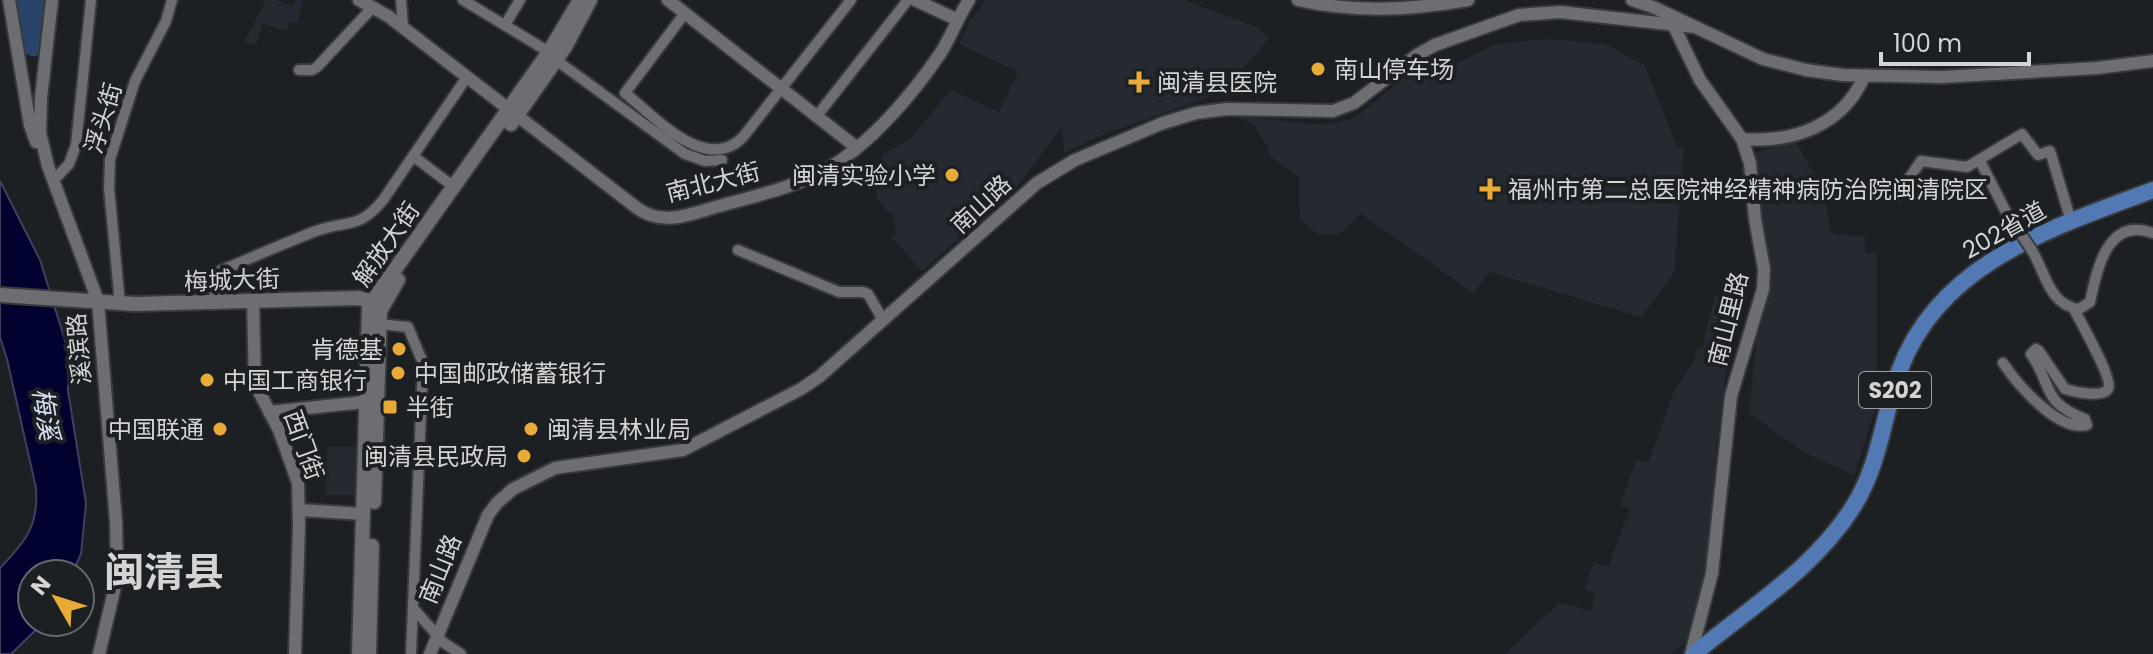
<svg xmlns="http://www.w3.org/2000/svg" width="2153" height="654" font-family="Poppins,'Noto Sans SC',sans-serif">
  <rect width="100%" height="100%" fill="#1d2023"/>
  <path fill="#252a32" d="M266,0H276L291,6L295,0H304L297,23L289,22L287,31L263,24L255,46L244,42Z
    M986,0H1184L1256,27L1269,38L1223,92L1102,135L1064,153L1062,127L1015,189L922,271L891,237L896,233L893,213H888L876,197L882,155L911,138L951,90L999,112L1018,72L959,44L969,22Z
    M1547,39L1606,44L1645,66L1677,147H1684L1674,273L1641,317L1490,272L1473,293L1360,213L1344,231L1335,235L1318,234L1311,230L1300,217L1299,177L1270,156L1267,146L1254,125L1235,116L1325,125L1351,119L1361,113L1425,61L1429,77L1496,44Z
    M1795,140L1824,193L1831,233L1865,237V253H1877L1876,407L1854,475L1804,452L1749,413L1757,333L1769,296L1771,281L1753,154Z
    M1715,296L1744,304L1726,372L1716,453L1715,512L1699,598L1685,643L1671,654H1505L1560,602L1590,611L1596,594L1584,589L1594,562L1608,567L1630,509L1620,505L1636,460L1648,463L1674,391L1693,363L1697,348H1702Z
    M327,447H358L357,495H326Z"/>
  <path fill="#2a4369" d="M14,0H45L38,54L35,57L23,53Z"/>
  <path fill="#00012e" stroke="#3f4060" stroke-width="2" d="M0,181L40,260L68,350V391L86,503L81,554L72,574H32V622H44L11,654H0V568C25,542 39,526 36,488L7,359L0,337Z"/>
  <g fill="none" stroke-linecap="round" stroke-linejoin="round">
    <g stroke="#383a3c" stroke-width="14">
      <path id="minor" d="M401,0L403,27
        M463,0L549,52
        M685,13L625,93C654,116 706,175 743,137L851,0
        M505,25L520,0
        M556,60L685,154L705,161L722,160
        M299,70H312L317,67L373,7
        M816,117L908,0
        M413,156L454,187
        M1980,161L2005,210
        M53,181L69,164L76,145L91,0
        M1897,196L1921,161L1967,167L2022,134L2038,155L2050,151L2071,221
        M2031,249C2045,270 2048,305 2079,309L2090,302C2097,270 2107,216 2153,233
        M738,250L839,292H863L868,294L883,320
        M120,304L109,188L110,159L135,81L166,21L172,0
        M215,304V273C249,259 282,244 316,231C346,220 359,230 383,200L467,77
        M388,325L408,327L423,363L411,654
        M2003,363C2018,385 2058,432 2087,425L2085,419C2041,402 2053,386 2031,354L2036,349L2039,351L2065,389C2074,392 2102,398 2108,389C2114,380 2080,321 2074,309
        M413,608L444,643L461,654"/>
    </g>
    <g stroke="#383a3c" stroke-width="16">
      <path id="tertiary" d="M9,0L30,125L36,142
        M52,0L41,98L40,133L48,166L98,301L116,522L117,566L114,591L99,654
        M359,0L388,16L637,208C663,227 691,214 719,206C755,196 796,187 829,168C872,142 912,95 940,54C951,37 958,17 969,0
        M668,0L856,147
        M915,0L958,20
        M1298,0C1353,13 1412,10 1468,0
        M1632,0L1653,7L1763,59L1806,70L1843,75L1942,77L2097,68L2153,61
        M1668,14L1700,80L1742,139L1750,163L1755,219L1764,269L1763,289L1731,396L1712,573L1691,654
        M1742,139C1793,143 1842,126 1864,77
        M253,302L255,384L279,430L298,483L299,526L295,654
        M269,412L365,402
        M299,510L364,514
        M430,654L488,515L497,503L513,489L555,468L683,450L801,389L820,376L1037,183L1075,160L1163,123L1196,113L1227,109L1333,111L1354,103L1417,55L1435,45L1519,15L1560,12L1694,27"/>
    </g>
    <g stroke="#383a3c" stroke-width="18">
      <path id="secondary" d="M511,124L565,47L590,0
        M0,295L135,304L359,298L378,303
        M374,502L380,311L398,280
        M359,654L369,306L549,52L580,0
        M369,654L372,546"/>
    </g>
    <g stroke="#383a3c" stroke-width="20">
      <path id="primary" d="M1694,654C1749,608 1814,569 1853,507C1880,465 1883,415 1900,369C1941,261 2055,227 2153,190"/>
    </g>
    <use href="#minor" stroke="#6c6e72" stroke-width="10"/>
    <use href="#tertiary" stroke="#6c6e72" stroke-width="12"/>
    <use href="#secondary" stroke="#6c6e72" stroke-width="14"/>
    <use href="#primary" stroke="#5279b3" stroke-width="16"/>
    <g stroke="#383a3c" stroke-width="14" stroke-linecap="butt">
      <path id="minor-bridge" d="M2005,210L2031,249"/>
    </g>
    <use href="#minor-bridge" stroke="#6c6e72" stroke-width="10"/>
  </g>
  <g fill="#e9ab38" stroke="#1d2023" stroke-width="3">
    <circle cx="1318" cy="69" r="8"/>
    <path d="M1135 70h8v8h8v8h-8v8h-8v-8h-8v-8h8z"/>
    <circle cx="952" cy="175" r="8"/>
    <path d="M1486 177h8v8h8v8h-8v8h-8v-8h-8v-8h8z"/>
    <circle cx="399" cy="349" r="8"/>
    <circle cx="398" cy="373" r="8"/>
    <circle cx="207" cy="380" r="8"/>
    <rect x="382" y="399" width="16" height="16" rx="4"/>
    <circle cx="220" cy="429" r="8"/>
    <circle cx="531" cy="429" r="8"/>
    <circle cx="524" cy="456" r="8"/>
  </g>
  <g text-anchor="middle" dominant-baseline="central" stroke-width="8" stroke-linejoin="round" paint-order="stroke">
    <rect fill="#1d2023" stroke="#9c9ea0" stroke-width="2" x="1859" y="372" width="72" height="36" rx="6"/>
    <g font-size="22" font-weight="bold" fill="#d2d4d6">
      <text x="1895" y="390">S202</text>
    </g>
    <g font-size="24" fill="#d2d4d6" stroke="#1d2023" text-anchor="start">
      <text x="1334" y="69">南山停车场</text>
      <text x="1157" y="82">闽清县医院</text>
      <text x="936" y="175" text-anchor="end">闽清实验小学</text>
      <text x="1508" y="189">福州市第二总医院神经精神病防治院闽清院区</text>
      <text x="383" y="349" text-anchor="end">肯德基</text>
      <text x="414" y="373">中国邮政储蓄银行</text>
      <text x="223" y="380">中国工商银行</text>
      <text x="406" y="407">半街</text>
      <text x="204" y="429" text-anchor="end">中国联通</text>
      <text x="547" y="429">闽清县林业局</text>
      <text x="508" y="456" text-anchor="end">闽清县民政局</text>
    </g>
    <g font-size="24" fill="#d2d4d6" stroke="#1d2023">
      <text transform="translate(103 118) rotate(-73)">浮头街</text>
      <text transform="translate(713 182) rotate(-14)">南北大街</text>
      <text transform="translate(981 204) rotate(-43)">南山路</text>
      <text transform="translate(2004 230) rotate(-29)">202省道</text>
      <text transform="translate(386 244) rotate(-55)">解放大街</text>
      <text transform="translate(232 280) rotate(-2)">梅城大街</text>
      <text transform="translate(1728 319) rotate(-76)">南山里路</text>
      <text transform="translate(79 349) rotate(-95)">溪滨路</text>
      <text transform="translate(304 445) rotate(70)">西门街</text>
      <text transform="translate(440 569) rotate(-68)">南山路</text>
    </g>
    <g font-size="26" font-style="italic" fill="#d5e0f0" stroke="#1d2023">
      <text transform="translate(46 414) rotate(81)">梅溪</text>
    </g>
    <g font-size="40" font-weight="bold" fill="#d2d4d6" stroke="#1d2023">
      <text x="164" y="572">闽清县</text>
    </g>
  </g>
  <g transform="translate(56 598) rotate(309)"><circle r="38" fill="#1d2023" stroke="#65686b" stroke-width="2"/>
  <path d="M0-6L14 30L0 20L-14 30Z" fill="#e9ab38"/>
  <text y="-12" font-size="22" font-weight="bold" text-anchor="middle" fill="#d2d4d6">N</text>
  </g>
  <path d="M1881 52v12h148v-12" fill="none" stroke="#d2d4d6" stroke-width="4"/>
  <text x="1893" y="52" font-size="24" fill="#d2d4d6" stroke="#1d2023" stroke-width="6" paint-order="stroke">100 m</text>
</svg>
